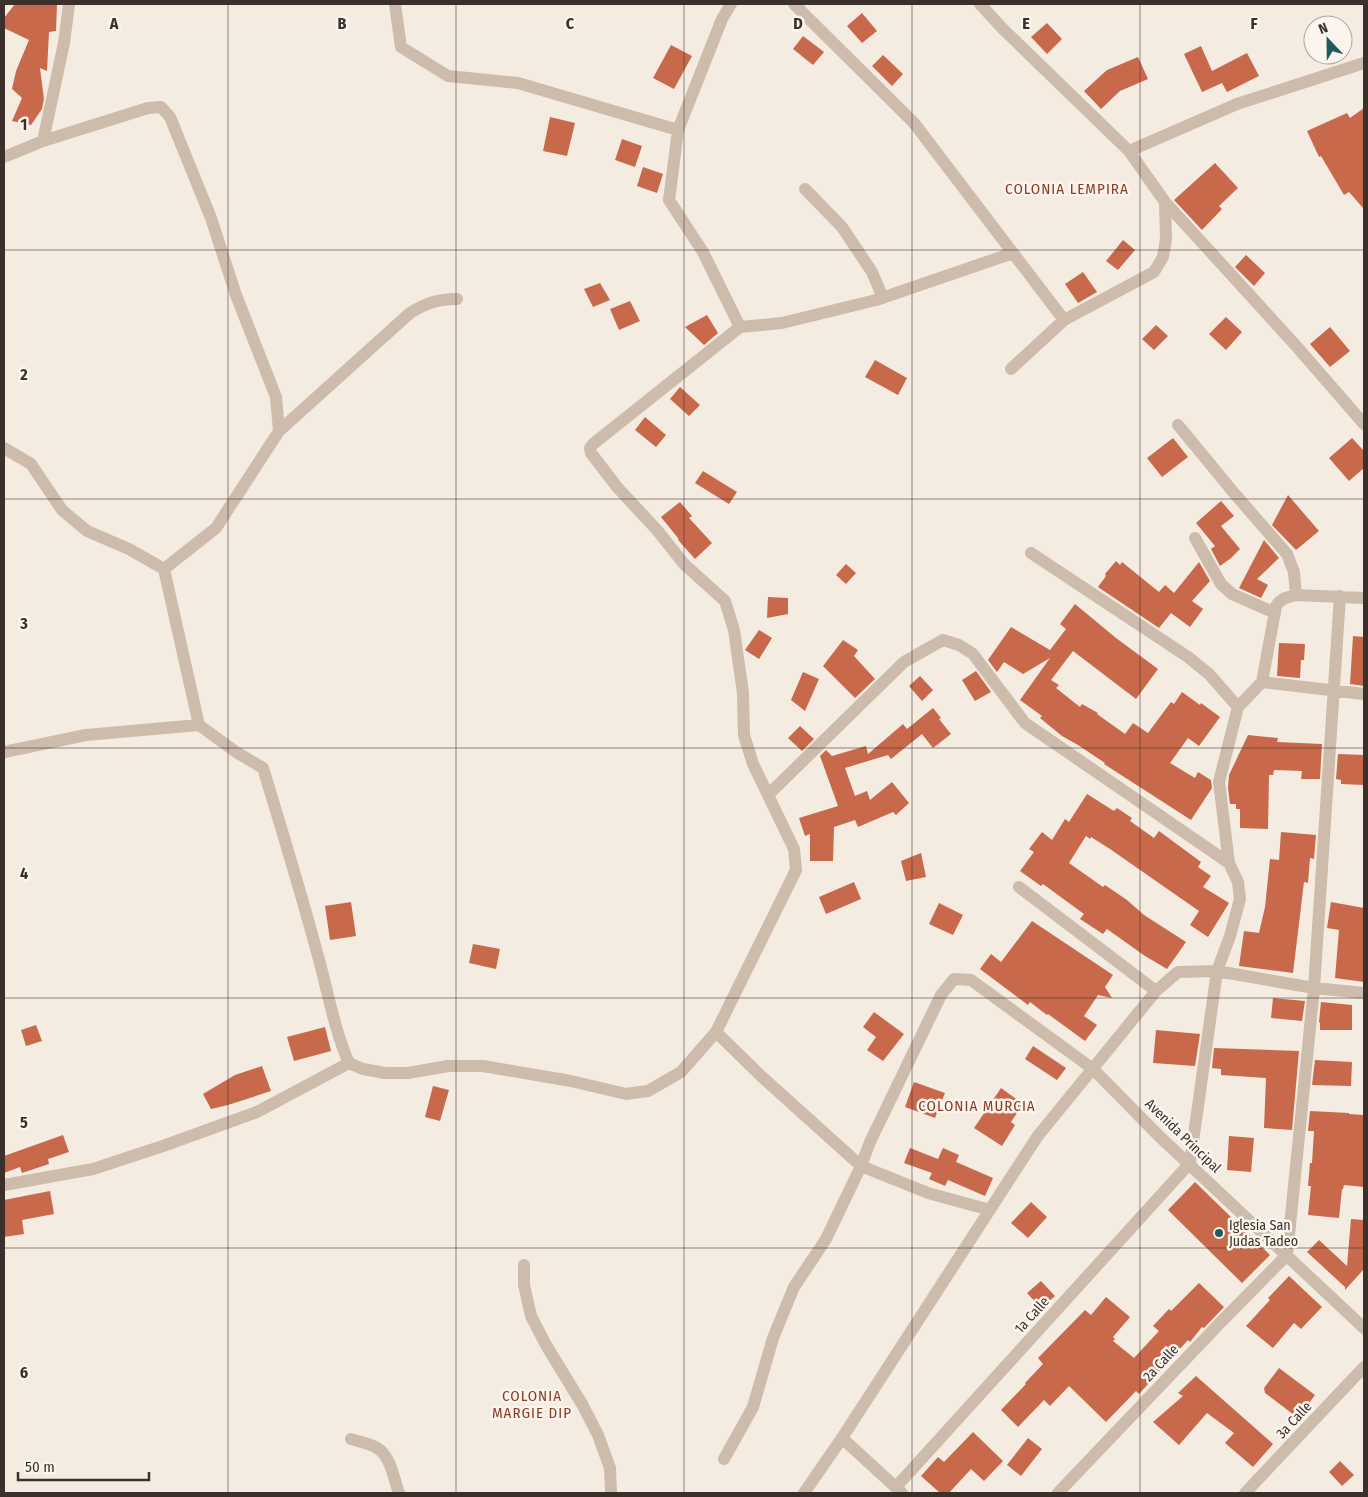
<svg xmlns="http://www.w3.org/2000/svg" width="1368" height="1497" font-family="'Fira Sans Condensed',sans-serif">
  <rect width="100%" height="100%" fill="#f4ebe1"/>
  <path fill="#c8694b" d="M15,4H57L56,31L49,32L47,71L40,68L44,99L42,109L31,125L12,121L22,98L12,89L16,71L29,40L4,28V18Z
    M862,13L877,31L862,43L847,26Z
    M1047,23L1062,39L1047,54L1031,37Z
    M803,36L824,52L813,65L793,49Z
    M671,45L692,56L674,89L653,78Z
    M1201,46L1212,71L1247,53L1259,76L1227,92L1222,83L1202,92L1184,54Z
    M883,55L903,74L892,86L872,66Z
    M1138,57L1148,79L1120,91L1101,109L1084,91L1107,70Z
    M1364,108V209L1349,192L1344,195L1321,156L1319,157L1307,131L1347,113L1350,118Z
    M550,117L575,123L567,156L543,151Z
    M622,139L642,146L635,167L615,160Z
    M1215,163L1238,188L1219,206L1222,209L1202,230L1174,200Z
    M643,167L663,174L657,193L637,186Z
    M1123,240L1135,250L1118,270L1106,261Z
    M1246,255L1265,273L1254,286L1235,267Z
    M1083,272L1097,292L1078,303L1065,284Z
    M600,283L610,300L593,307L584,289Z
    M630,301L640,321L619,330L610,309Z
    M707,315L718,333L704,345L685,327Z
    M1226,317L1242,332L1226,350L1209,334Z
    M1156,325L1168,336L1154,350L1142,339Z
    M1330,327L1350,351L1330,367L1310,344Z
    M875,360L907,378L898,395L865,377Z
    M680,387L700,405L689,416L670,399Z
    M645,417L666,435L656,447L635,430Z
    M1173,438L1188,457L1162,477L1147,458Z
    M1352,438L1364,451V468L1349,481L1329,458Z
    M703,471L737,492L729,504L695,483Z
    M1288,495L1319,531L1296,550L1272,525Z
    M1221,501L1234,516L1221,526L1240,549L1231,558L1220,566L1211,549L1215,546L1196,523Z
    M680,502L692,516L689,518L712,543L695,559L679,541L678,538L661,517Z
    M1264,540L1279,558L1257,579L1268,585L1261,598L1239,588Z
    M1116,561L1120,565L1122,562L1159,592L1165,585L1174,593L1199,562L1210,581L1192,601L1203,609L1190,627L1171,613L1159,628L1098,587L1106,576L1105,574Z
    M846,564L856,573L846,584L836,575Z
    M768,597L788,598V614L767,618Z
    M1075,604L1116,638L1158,669L1136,699L1073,651L1051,680L1059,685L1056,688L1080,707L1082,704L1098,713L1097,714L1125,734L1133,723L1148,733L1171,702L1174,704L1182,692L1200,705L1201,703L1220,717L1199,746L1188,738L1170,763L1195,778L1198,772L1211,780L1212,788L1191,820L1104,764L1105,763L1078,745L1062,736L1040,718L1042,716L1020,700L1050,658L1023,674L1004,662L997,672L988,660L1011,627L1050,650L1066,629L1060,624Z
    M759,630L772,638L759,659L745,650Z
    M1353,636L1364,637V686L1350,684Z
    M843,640L858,650L854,656L875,679L855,698L823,666Z
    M1279,643L1305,644L1304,660H1301L1300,678L1277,676Z
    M976,671L991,692L975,701L962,680Z
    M803,672L819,679L805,711L791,700Z
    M920,676L933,690L922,701L909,686Z
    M933,708L941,718L939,719L951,734L933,748L922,734L891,759L888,755L845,768L855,796L867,791L870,800L892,782L909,803L896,815L893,812L858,827L855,820L834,827L833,861H810V834L805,836L799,818L838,806L820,756L826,750L832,756L866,746L868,754L903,724L907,729Z
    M800,726L814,739L802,751L788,738Z
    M1248,735L1278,738L1277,742L1322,744L1320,779H1301L1302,771L1274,770L1273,775H1269L1268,829L1240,828V809H1236V804H1230L1228,788L1229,775Z
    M1338,754L1364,755V785L1341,784V780L1336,779Z
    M1087,794L1114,811L1117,808L1132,818L1130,821L1154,838L1159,831L1201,862L1198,867L1211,876L1203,887L1229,903L1208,937L1190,925L1199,911L1110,849L1091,837L1090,839L1086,836L1069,863L1103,887L1105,885L1127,900L1144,915L1186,942L1167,969L1145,956L1107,929L1103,934L1080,919L1084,914L1043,884L1041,886L1020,871L1034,852L1029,849L1042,832L1052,840L1065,819L1069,822Z
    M1281,832L1316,835L1314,859L1310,858L1308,883L1304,882L1293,973L1239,966L1244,931L1259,933L1265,907L1270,859L1279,860Z
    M921,853L926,877L906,881L901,861Z
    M854,882L861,899L826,914L819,897Z
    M351,902L356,936L330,940L325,906Z
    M1331,902L1364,908V982L1335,978L1339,930L1327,928Z
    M939,903L963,915L953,935L929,924Z
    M1032,921L1113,975L1105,987L1112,998L1098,995L1084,1016L1097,1025L1085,1041L1048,1014L1047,1015L1030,1002L1028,1005L980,969L991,954L1001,962Z
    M473,944L500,949L496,969L469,963Z
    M1273,998L1305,1001L1302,1021L1271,1018Z
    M1321,1002L1352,1005V1030H1320V1023L1319,1022Z
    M874,1012L904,1034L883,1061L867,1050L876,1037L863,1027Z
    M36,1025L42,1041L26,1046L21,1030Z
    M325,1027L331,1051L294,1061L287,1037Z
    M1156,1030L1200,1034L1195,1066L1153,1063Z
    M1033,1046L1066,1068L1057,1080L1025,1059Z
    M1214,1048L1299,1051L1292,1130L1264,1128L1266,1078L1221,1075V1069L1212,1068Z
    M1315,1060L1352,1062L1351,1086L1312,1085Z
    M262,1066L271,1091L228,1105L211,1109L203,1094L235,1075Z
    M914,1082L945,1093L935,1118L905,1107Z
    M433,1086L449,1090L440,1121L425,1117Z
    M1001,1088L1023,1104L1011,1122L1015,1125L1002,1146L974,1128Z
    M1310,1111L1349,1113V1114L1364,1115V1187L1344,1185L1343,1189H1342L1339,1218L1308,1215L1311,1186H1308L1310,1163H1312L1314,1131H1308Z
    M63,1135L69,1152L48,1159L49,1164L22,1173L20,1167L4,1173V1156Z
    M1229,1136L1254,1138L1251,1172L1227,1170Z
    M910,1148L938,1159L943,1148L959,1155L956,1162L993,1178L985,1196L948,1180L945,1186L929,1179L932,1173L904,1163Z
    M1195,1182L1270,1255L1242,1283L1168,1210Z
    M50,1191L54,1214L22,1220L24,1234L4,1237V1200Z
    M1031,1202L1047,1217L1028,1238L1011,1223Z
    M1351,1219L1364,1220V1269L1345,1290V1287L1307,1252L1319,1240L1347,1266Z
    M1289,1276L1322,1307L1301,1329L1294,1323L1273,1348L1246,1326L1270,1300L1268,1298Z
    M1041,1281L1055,1296L1041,1308L1027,1293Z
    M1199,1283L1224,1307L1204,1328L1202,1327L1190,1342L1188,1340L1139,1394L1136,1391L1106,1422L1069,1386L1050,1406L1044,1400L1018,1427L1001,1410L1026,1384L1025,1383L1043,1364L1038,1358L1085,1310L1091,1315L1106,1297L1130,1317L1113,1337L1115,1339L1113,1341L1134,1358L1159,1331L1153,1326L1169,1309L1171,1311Z
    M1279,1368L1315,1395L1298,1418L1265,1393L1264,1388Z
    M1196,1376L1273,1444L1253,1467L1225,1443L1234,1433L1207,1413L1179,1445L1153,1422L1183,1396L1178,1393Z
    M973,1432L1003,1461L984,1481L971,1469L949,1493H940L921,1476L938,1457L944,1462Z
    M1028,1438L1042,1449L1021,1476L1007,1465Z
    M1340,1461L1354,1475L1342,1486L1329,1472Z"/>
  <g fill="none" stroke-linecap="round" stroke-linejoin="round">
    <path stroke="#cdbbac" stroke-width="12" d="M395,4L401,47L448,76L518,83L678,130
      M731,4L722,19L678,130L669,200L703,252L740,327
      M794,4L914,123L1064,320
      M980,4L1002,28L1129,151L1165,202L1298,348L1364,424
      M43,141L64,43L69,4
      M1129,151L1237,104L1364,63
      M4,157L43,141L148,108L161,107L170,117L211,218L236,295L276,397L279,431
      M805,189L842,227L872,272L883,298
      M1011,369L1064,320L1154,272L1163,257L1166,239L1165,202
      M1178,425L1234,493L1287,554L1294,572L1296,595
      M4,448L31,464L62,510L87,531L129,549L164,569L199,725L236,752L263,768C282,830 301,893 318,956C328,992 334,1029 349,1063L363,1069L385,1073H408L448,1066H483L571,1081L626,1094L648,1091L681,1072L716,1032L796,870L794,849L753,764L744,735L743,693L734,630L725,601L684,564L657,530L617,487L591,453L590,448L593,444L740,327L782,323L876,300L1013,253
      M1195,538L1221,584L1232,594L1275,613
      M1031,553L1188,657L1209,674L1238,707
      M164,569L216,528L279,431L410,313C426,303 438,299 457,299
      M1262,682L1364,694
      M4,752L86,735L199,725
      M768,795L904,662L943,640L959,645L973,654L1025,723L1229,863
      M1019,887L1156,991
      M716,1032L761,1076L861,1166L928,1193L990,1210
      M1190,1163L1217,971L1230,936L1240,899L1238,882L1229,863L1219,782L1238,707L1262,682L1276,606L1279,602L1285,598L1296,595L1364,598
      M4,1185L93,1169L163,1146L257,1112L349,1063
      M524,1265V1285L531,1316L546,1345L582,1404L598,1435L610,1468L611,1493
      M842,1438L902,1493
      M351,1439C359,1442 370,1443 377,1448C391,1456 394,1480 399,1493
      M724,1459L753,1407L773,1338L794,1287L826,1239L861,1166L870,1142L941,995L954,979L971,980L1093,1069L1160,1137L1364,1328
      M896,1487L1190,1163
      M804,1493L842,1438L1037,1137L1156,991L1178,972L1217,971L1314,988L1364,993
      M1058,1493L1220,1323L1287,1255L1314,988L1340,596
      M1245,1493L1364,1367"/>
  </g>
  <path fill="none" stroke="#3b302b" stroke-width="1" stroke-opacity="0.55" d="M228,4V1493M456,4V1493M684,4V1493M912,4V1493M1140,4V1493M4,250H1364M4,499H1364M4,748H1364M4,998H1364M4,1248H1364"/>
  <circle fill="#1f5a5e" stroke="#fbf5ee" stroke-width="2" cx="1219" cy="1233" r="5"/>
  <g text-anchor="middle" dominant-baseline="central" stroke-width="5" stroke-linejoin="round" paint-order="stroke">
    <g font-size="14" fill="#3b302b" stroke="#fbf5ee">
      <text transform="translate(1183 1136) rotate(44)">Avenida Principal</text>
      <text transform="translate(1032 1315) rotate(-48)">1a Calle</text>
      <text transform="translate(1161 1363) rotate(-47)">2a Calle</text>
      <text transform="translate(1294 1420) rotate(-47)">3a Calle</text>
    </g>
    <g font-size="14" fill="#3b302b" stroke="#fbf5ee" text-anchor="start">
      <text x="1229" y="1225">Iglesia San<tspan x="1229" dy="16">Judas Tadeo</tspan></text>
    </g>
    <g font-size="15" letter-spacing="1" fill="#8c3b22" stroke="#fbf5ee">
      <text x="1067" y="189">COLONIA LEMPIRA</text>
      <text x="977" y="1106">COLONIA MURCIA</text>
      <text x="532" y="1396">COLONIA<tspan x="532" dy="17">MARGIE DIP</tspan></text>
    </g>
  </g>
  <g font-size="16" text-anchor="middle" font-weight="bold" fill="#3b302b" stroke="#fbf5ee" stroke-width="5" stroke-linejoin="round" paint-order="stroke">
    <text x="114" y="29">A</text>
    <text x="342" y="29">B</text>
    <text x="570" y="29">C</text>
    <text x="798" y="29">D</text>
    <text x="1026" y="29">E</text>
    <text x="1254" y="29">F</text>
    <text x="24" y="130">1</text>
    <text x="24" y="380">2</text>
    <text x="24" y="629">3</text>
    <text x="24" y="879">4</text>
    <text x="24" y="1128">5</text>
    <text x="24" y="1378">6</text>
  </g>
  <rect width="1368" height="1497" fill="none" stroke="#3b302b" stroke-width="10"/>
  <g transform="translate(1328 40) rotate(338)"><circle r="24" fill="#fbf5ee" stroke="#aea6a0"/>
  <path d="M0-4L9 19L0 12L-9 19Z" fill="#1f5a5e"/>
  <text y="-8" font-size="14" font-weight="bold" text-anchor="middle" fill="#3b302b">N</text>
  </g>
  <path d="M18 1472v8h131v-8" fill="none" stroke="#3b302b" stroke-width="2.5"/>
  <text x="25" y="1472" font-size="15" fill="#3b302b" stroke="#fbf5ee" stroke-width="4" paint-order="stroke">50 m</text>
</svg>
